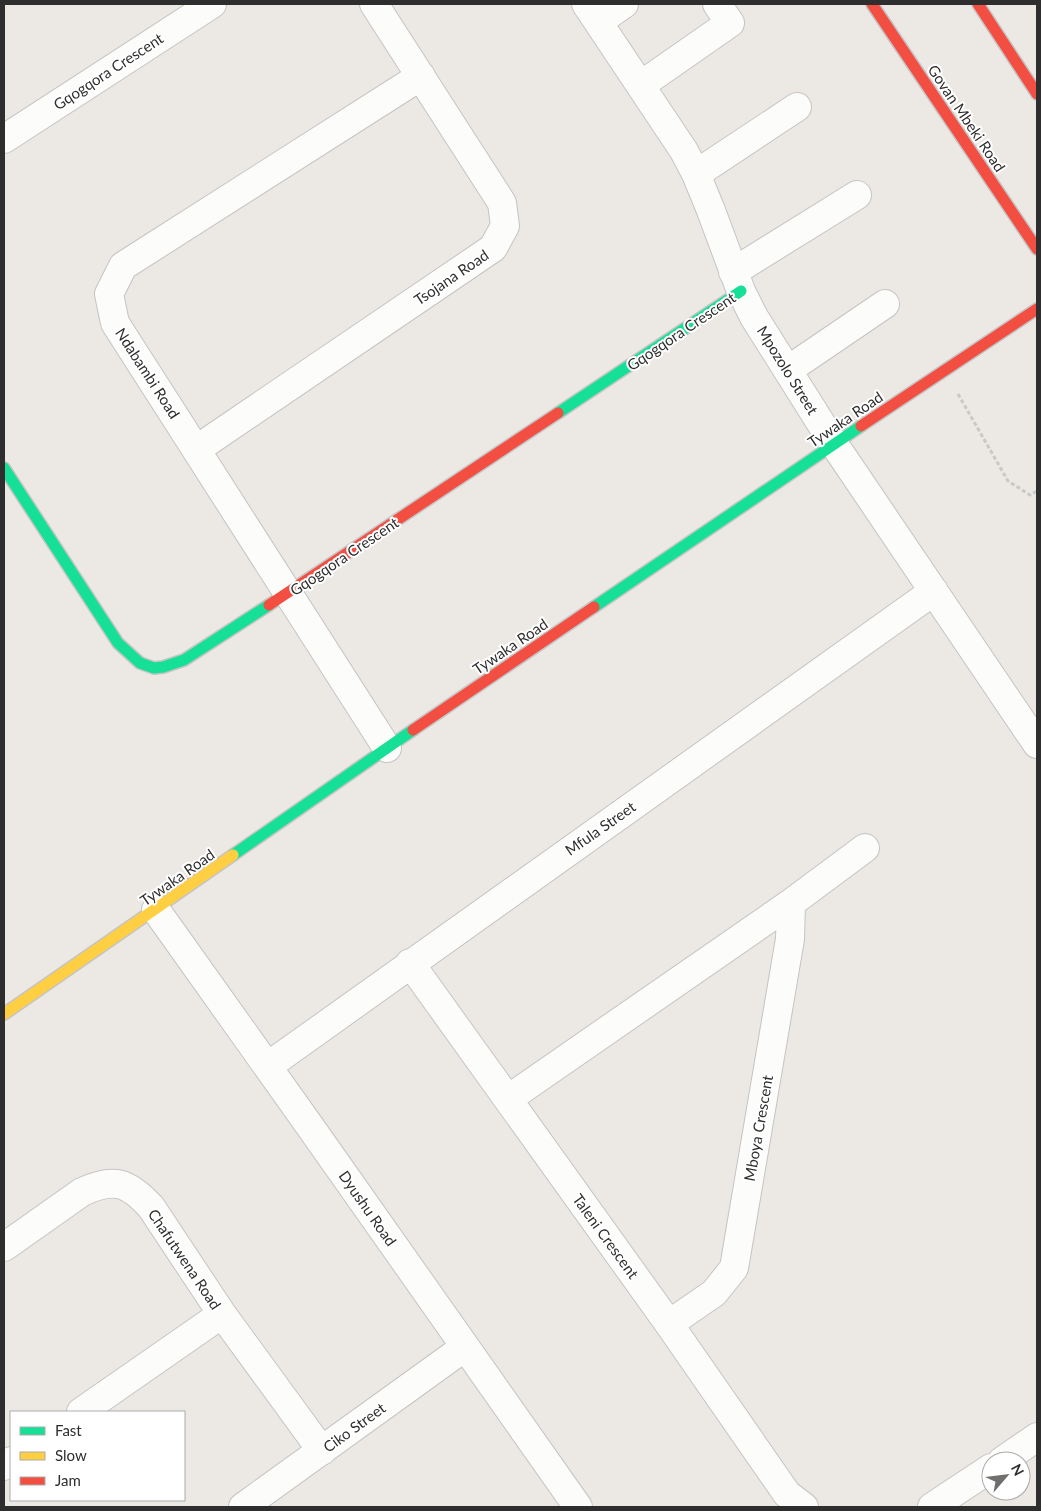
<svg xmlns="http://www.w3.org/2000/svg" width="1041" height="1511" font-family="Lato,sans-serif">
  <rect width="100%" height="100%" fill="#ece8e4"/>
  <g fill="none" stroke-linecap="round" stroke-linejoin="round">
    <g stroke="#c5c4c5" stroke-width="30">
      <path id="street" d="M586,4L684,151L696,174L710,208L741,291L754,317L834,444L1037,744
        M598,22L624,4
        M641,85L730,23L717,4
        M4,139L212,4
        M696,174L797,107
        M733,272L857,195
        M788,370L885,304
        M197,449L493,248L505,226L502,203L374,4
        M387,748L115,323L109,294L123,266L421,76
        M156,910C298,1108 438,1308 578,1507
        M410,963L669,1324L787,1494L804,1507
        M268,1066L934,591
        M508,1099L791,903L865,848
        M4,1247L82,1192C114,1177 128,1182 151,1207L222,1314L322,1451
        M669,1324L714,1293L734,1268L790,939L791,903
        M81,1412L222,1314
        M1002,1461L1037,1437
        M4,1466L11,1461
        M243,1507L465,1347
        M932,1507L991,1468"/>
    </g>
    <g stroke="#c5c4c5" stroke-width="14">
      <path id="fast" d="M558,413L741,291
        M4,468L118,643L140,663L154,668L163,667L184,660L269,605
        M594,607L861,426
        M233,855L413,730"/>
    </g>
    <g stroke="#c5c4c5" stroke-width="14">
      <path id="slow" d="M4,1014L233,855"/>
    </g>
    <g stroke="#c5c4c5" stroke-width="14">
      <path id="jam" d="M872,4L1037,249
        M978,4L1037,94
        M861,426L1037,309
        M269,605L558,413
        M413,730L594,607"/>
    </g>
    <path stroke="#c9c9c8" stroke-width="3" stroke-dasharray="4 2.5" stroke-linecap="butt" d="M958,394L1008,481L1030,495L1037,491"/>
    <use href="#street" stroke="#fcfcfb" stroke-width="28"/>
    <use href="#fast" stroke="#16e098" stroke-width="11"/>
    <use href="#slow" stroke="#ffcf43" stroke-width="11"/>
    <use href="#jam" stroke="#f24e42" stroke-width="11"/>
  </g>
  <g text-anchor="middle" dominant-baseline="central" stroke-width="4" stroke-linejoin="round" paint-order="stroke">
    <g font-size="15" fill="#2e2e2e" stroke="#fff">
      <text transform="translate(108 71) rotate(-33)">Gqogqora Crescent</text>
      <text transform="translate(967 118) rotate(56)">Govan Mbeki Road</text>
      <text transform="translate(451 277) rotate(-34)">Tsojana Road</text>
      <text transform="translate(681 331) rotate(-34)">Gqogqora Crescent</text>
      <text transform="translate(788 370) rotate(58)">Mpozolo Street</text>
      <text transform="translate(148 373) rotate(57)">Ndabambi Road</text>
      <text transform="translate(845 419) rotate(-34)">Tywaka Road</text>
      <text transform="translate(344 556) rotate(-34)">Gqogqora Crescent</text>
      <text transform="translate(510 646) rotate(-34)">Tywaka Road</text>
      <text transform="translate(600 828) rotate(-35)">Mfula Street</text>
      <text transform="translate(177 877) rotate(-35)">Tywaka Road</text>
      <text transform="translate(758 1128) rotate(-80)">Mboya Crescent</text>
      <text transform="translate(368 1208) rotate(55)">Dyushu Road</text>
      <text transform="translate(606 1236) rotate(54)">Taleni Crescent</text>
      <text transform="translate(185 1259) rotate(56)">Chafutwena Road</text>
      <text transform="translate(354 1427) rotate(-36)">Ciko Street</text>
    </g>
  </g>
  <rect width="1041" height="1511" fill="none" stroke="#2e2e2e" stroke-width="10"/>
  <rect x="10" y="1411" width="175" height="90" fill="#ffffff" stroke="#ababab"/>
  <rect x="20" y="1427" width="25" height="8" fill="#16e098" stroke="#ababab"/>
  <text x="55" y="1436" font-size="15" fill="#2e2e2e">Fast</text>
  <rect x="20" y="1452" width="25" height="8" fill="#ffcf43" stroke="#ababab"/>
  <text x="55" y="1461" font-size="15" fill="#2e2e2e">Slow</text>
  <rect x="20" y="1477" width="25" height="8" fill="#f24e42" stroke="#ababab"/>
  <text x="55" y="1486" font-size="15" fill="#2e2e2e">Jam</text>
  <g transform="translate(1006 1476) rotate(62)"><circle r="24" fill="#ffffff" stroke="#ababab"/>
  <path d="M0-4L9 19L0 12L-9 19Z" fill="#706f6e"/>
  <text y="-8" font-size="14" font-weight="bold" text-anchor="middle" fill="#2e2e2e">N</text>
  </g>
</svg>
